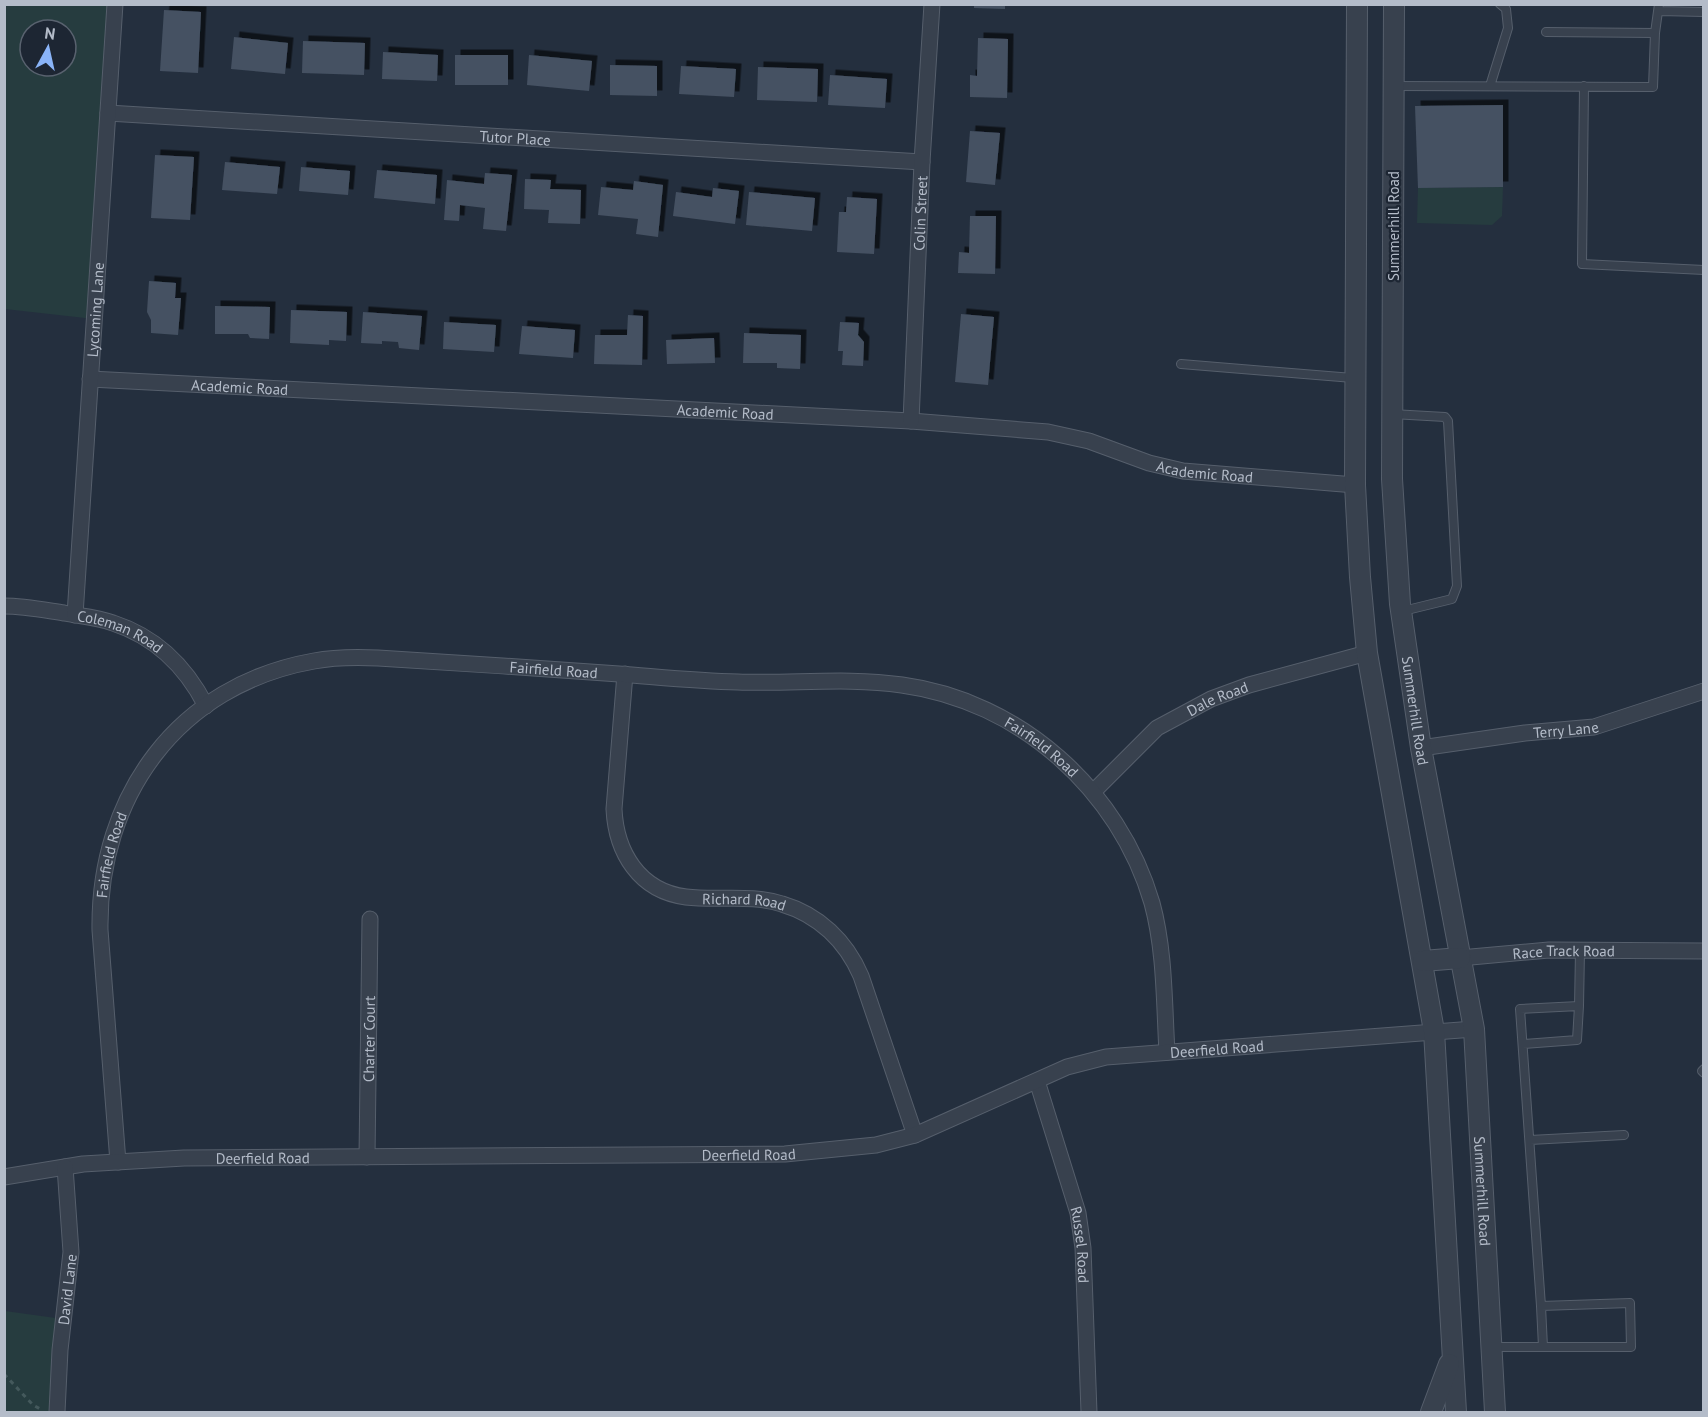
<svg xmlns="http://www.w3.org/2000/svg" width="1708" height="1417" font-family="'PT Sans',sans-serif">
  <defs>
    <filter id="shadow"><feDropShadow dx="5.5" dy="-5.5" stdDeviation="0" flood-color="#0009"/></filter>
  </defs>
  <rect width="100%" height="100%" fill="#242f3e"/>
  <path fill="#263c3f" fill-rule="evenodd" d="M5,5H115L94,319L5,309ZM30,30H66V66H30Z
    M1503,187L1502,216L1492,225L1417,223L1418,188Z
    M5,1311L63,1319L57,1412H5Z"/>
  <path fill="#455162" filter="url(#shadow)" d="M974,4H1005V9L974,8Z
    M164,10L201,12L198,73L160,71Z
    M234,37L288,43L285,74L231,69Z
    M978,38L1008,39L1007,98L970,97V75L977,76Z
    M303,41L365,43L364,75L302,73Z
    M383,52L438,55L437,81L382,79Z
    M455,55H508V85H455Z
    M529,55L592,61L589,91L527,85Z
    M610,65L657,66V96L610,95Z
    M681,66L736,69L734,97L679,94Z
    M758,67L818,69L817,102L757,100Z
    M830,75L887,79L885,108L828,105Z
    M1503,105V187L1418,188L1415,106Z
    M970,131L1000,133L995,185L966,182Z
    M155,155L194,157L190,220L151,218Z
    M225,162L280,167L277,194L222,190Z
    M301,167L350,171L348,195L299,191Z
    M377,170L437,175L435,204L374,198Z
    M485,173L512,175L506,231L483,229L485,208L460,205L459,221L444,220L447,180L484,184Z
    M525,179L551,180L550,189L581,190L580,224L548,223L549,210L524,209Z
    M634,181L663,185L658,237L636,234L638,219L598,215L601,187L633,190Z
    M713,188L739,191L735,224L673,216L676,192L712,197Z
    M749,192L815,198L812,231L746,225Z
    M847,197L877,199L874,254L837,252L839,212H846Z
    M970,216H996L995,274L958,273L959,252L969,253Z
    M149,281L176,283L175,298H181L178,335L151,333V320L147,312Z
    M215,306L270,307L269,339L250,338L248,334H215Z
    M291,310L347,312L346,341L329,340V345L290,343Z
    M363,312L422,316L419,350L399,348L398,342L382,341V344L361,343Z
    M961,314L994,317L988,385L955,382Z
    M628,315L643,316L642,365L594,364L595,335H627Z
    M444,322L496,325L494,352L443,349Z
    M840,322L859,323L858,335L864,342L863,366L842,365L843,351H838Z
    M522,326L575,330L573,358L519,354Z
    M744,333L801,335L800,369L777,368V363H743Z
    M714,338L715,363L667,364L666,340Z"/>
  <g fill="none" stroke-linecap="round" stroke-linejoin="round">
    <g stroke="#565f6c" stroke-width="10">
      <path id="service" d="M1659,11L1704,12
        M1546,32L1655,33
        M1395,86L1653,87L1655,33L1659,4
        M1490,86L1508,28L1506,9L1500,4
        M1584,86L1582,264L1704,270
        M1181,364L1353,378
        M1392,414L1445,417L1448,421L1457,586L1452,599L1403,611
        M1523,1044L1577,1040L1579,1006
        M1704,1069L1702,1071L1704,1073
        M1530,1140L1624,1135
        M1541,1306L1543,1347
        M1492,1347H1631L1630,1303L1541,1306L1520,1009L1579,1006L1580,951"/>
    </g>
    <g stroke="#565f6c" stroke-width="17">
      <g id="minor">
        <path id="s1" d="M108,113L922,162"/>
        <path id="s2" d="M90,379L911,421L1048,432L1089,441L1149,463L1183,471L1355,485"/>
        <path id="s3" d="M911,421L922,162L932,4"/>
        <path id="s4" d="M4,606C24,606 44,610 64,613C80,616 97,617 113,623C156,637 186,667 206,706"/>
        <path id="s5" d="M75,615L115,4"/>
        <path id="s6" d="M625,674L614,809C616,852 639,891 686,897C717,901 751,894 782,904C819,915 846,941 861,976L915,1135"/>
        <path id="s7" d="M1421,748L1525,733L1594,727L1704,691"/>
        <path id="s8" d="M1093,792L1157,728L1211,699L1249,685L1367,653"/>
        <path id="s9" d="M1460,958L1549,950L1704,951"/>
        <path id="s10" d="M1037,1081L1078,1213L1083,1248L1089,1412"/>
        <path id="s11" d="M367,1157L370,919"/>
        <path id="s12" d="M118,1162L100,930C98,796 178,685 314,661C335,657 356,657 378,658C458,663 539,668 619,674C659,677 698,681 738,682C792,684 848,677 902,685C1020,701 1119,790 1152,903C1165,951 1164,1002 1167,1052"/>
        <path id="s13" d="M4,1177L83,1164L184,1158L785,1154L876,1145L915,1135L1067,1067L1106,1057L1474,1029"/>
        <path id="s14" d="M57,1412L60,1350L71,1252L65,1167"/>
      </g>
    </g>
    <g stroke="#565f6c" stroke-width="22">
      <g id="tertiary">
        <path d="M1357,4L1355,485L1360,577L1367,653L1434,1031L1456,1412"/>
        <path id="s15" d="M1394,4L1392,479L1400,604L1421,748L1474,1029L1495,1412"/>
        <path d="M1423,961L1460,958"/>
        <path d="M1431,1412L1449,1364"/>
      </g>
    </g>
    <path stroke="#44595c" stroke-width="3" stroke-dasharray="4.5 4.5" stroke-linecap="butt" d="M4,1374L33,1405L42,1410"/>
    <use href="#service" stroke="#38414e" stroke-width="8"/>
    <use href="#minor" stroke="#38414e" stroke-width="15"/>
    <use href="#tertiary" stroke="#38414e" stroke-width="20"/>
  </g>
  <g text-anchor="middle" dominant-baseline="central" stroke-width="4.5" stroke-linejoin="round" paint-order="stroke">
    <g font-size="15" fill="#b4bcc9" stroke="#1d2633">
      <text stroke="none"><textPath href="#s1" startOffset="408">Tutor Place</textPath></text>
      <text stroke="none"><textPath href="#s3" startOffset="208">Colin Street</textPath></text>
      <text transform="translate(1393 226) rotate(-90)">Summerhill Road</text>
      <text stroke="none"><textPath href="#s5" startOffset="306">Lycoming Lane</textPath></text>
      <text stroke="none"><textPath href="#s2" startOffset="150">Academic Road</textPath></text>
      <text stroke="none"><textPath href="#s2" startOffset="636">Academic Road</textPath></text>
      <text stroke="none"><textPath href="#s2" startOffset="1122">Academic Road</textPath></text>
      <text stroke="none"><textPath href="#s4" startOffset="120">Coleman Road</textPath></text>
      <text stroke="none"><textPath href="#s12" startOffset="849">Fairfield Road</textPath></text>
      <text stroke="none"><textPath href="#s8" startOffset="158">Dale Road</textPath></text>
      <text stroke="none"><textPath href="#s15" startOffset="708">Summerhill Road</textPath></text>
      <text stroke="none"><textPath href="#s7" startOffset="146">Terry Lane</textPath></text>
      <text stroke="none"><textPath href="#s12" startOffset="1353">Fairfield Road</textPath></text>
      <text stroke="none"><textPath href="#s12" startOffset="309">Fairfield Road</textPath></text>
      <text stroke="none"><textPath href="#s6" startOffset="318">Richard Road</textPath></text>
      <text stroke="none"><textPath href="#s9" startOffset="104">Race Track Road</textPath></text>
      <text stroke="none"><textPath href="#s11" startOffset="118">Charter Court</textPath></text>
      <text stroke="none"><textPath href="#s13" startOffset="1232">Deerfield Road</textPath></text>
      <text stroke="none"><textPath href="#s13" startOffset="746">Deerfield Road</textPath></text>
      <text stroke="none"><textPath href="#s13" startOffset="260">Deerfield Road</textPath></text>
      <text stroke="none"><textPath href="#s15" startOffset="1194">Summerhill Road</textPath></text>
      <text stroke="none"><textPath href="#s10" startOffset="170">Russel Road</textPath></text>
      <text stroke="none"><textPath href="#s14" startOffset="123">David Lane</textPath></text>
    </g>
  </g>
  <rect width="1708" height="1417" fill="none" stroke="#b4bcc9" stroke-width="12"/>
  <g transform="translate(48 48) rotate(8)"><circle r="28" fill="#1d2633" stroke="#59626f" stroke-width="1.5"/>
  <path d="M0-4.5L10 22L0 15L-10 22Z" fill="#8ab4f8"/>
  <text y="-9" font-size="16" font-weight="bold" text-anchor="middle" fill="#b4bcc9">N</text>
  </g>
</svg>
